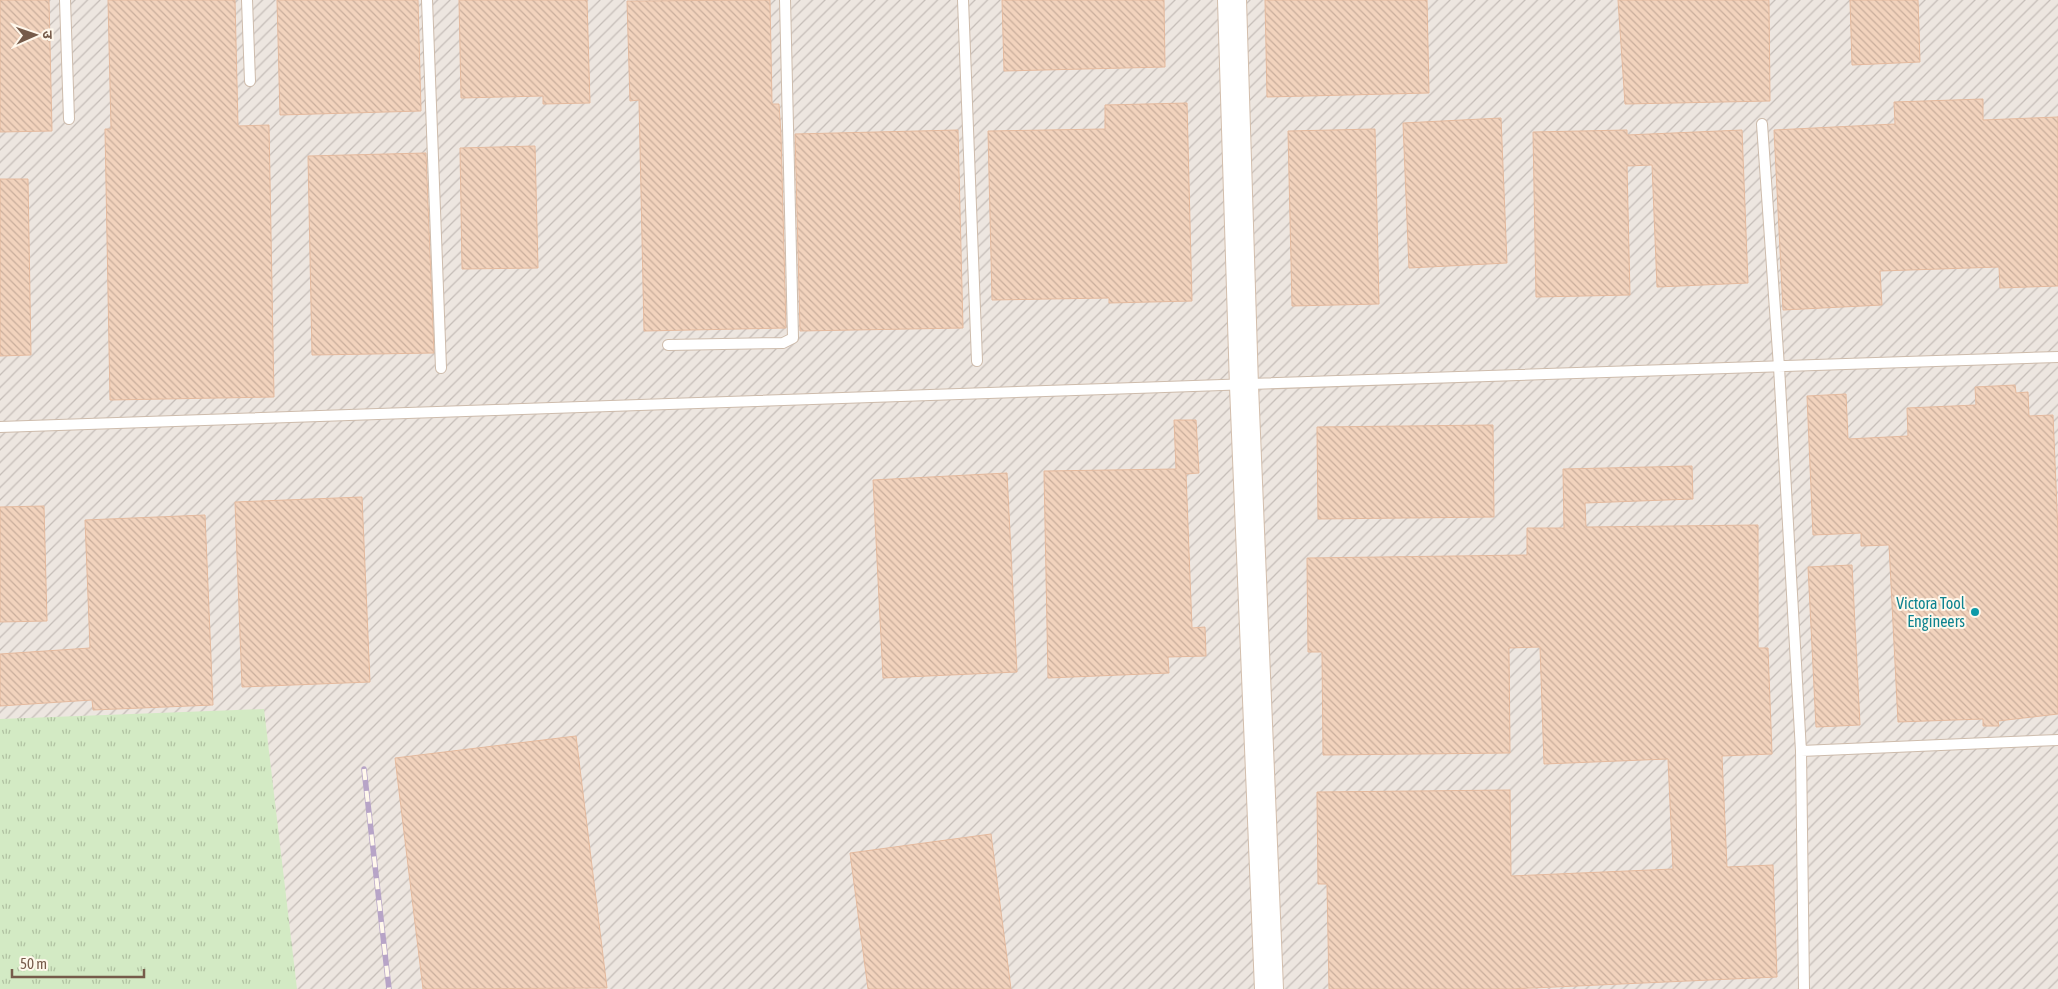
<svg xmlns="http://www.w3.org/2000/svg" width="2058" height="989" font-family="'Asap Condensed','Noto Sans Devanagari',sans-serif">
  <defs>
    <pattern id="industrial-furrows" width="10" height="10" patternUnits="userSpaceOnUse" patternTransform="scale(1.25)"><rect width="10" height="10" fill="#ede6e0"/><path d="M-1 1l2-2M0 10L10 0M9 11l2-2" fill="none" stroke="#c5bdb8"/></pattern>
    <pattern id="grass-tufts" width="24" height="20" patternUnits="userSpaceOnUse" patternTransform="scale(1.25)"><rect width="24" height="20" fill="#d3eac4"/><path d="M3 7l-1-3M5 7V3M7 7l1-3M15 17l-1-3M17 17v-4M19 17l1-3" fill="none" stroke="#b0c1a1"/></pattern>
    <pattern id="building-back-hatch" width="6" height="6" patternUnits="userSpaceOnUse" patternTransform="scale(1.25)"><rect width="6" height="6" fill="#f2d3bd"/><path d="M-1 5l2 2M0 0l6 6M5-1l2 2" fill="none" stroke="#c9ae9c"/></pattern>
  </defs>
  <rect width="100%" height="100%" fill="#fcf4e6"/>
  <path fill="url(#industrial-furrows)" d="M0,0H2058V989H0Z"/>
  <path fill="url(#grass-tufts)" d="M264,709L297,989H0V719Z"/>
  <path fill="url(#building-back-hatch)" stroke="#e5ba9e" d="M0,0H49L52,131L0,132Z
    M108,0H235L238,126L269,125L274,397L110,400L105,129H111Z
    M277,0H418L421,111L280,115Z
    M459,0H587L590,103L543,104V96L461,98Z
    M770,0L772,104H779L781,134L786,328L644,331L639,100L630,101L627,1Z
    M1002,0H1164L1165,67L1004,71Z
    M1265,0H1427L1429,93L1267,97Z
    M1618,0H1769L1770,101L1625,104Z
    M1850,0H1918L1920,62L1852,65Z
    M1983,99V120L2058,117V286L2000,288L1999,267L1880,271L1882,305L1783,310L1774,130L1895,124L1894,102Z
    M1187,103L1192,301L1109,303V298L992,300L988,131L1105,129V105Z
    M1501,118L1507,263L1409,268L1403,123Z
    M1375,129L1379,304L1292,306L1288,131Z
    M958,130L963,328L800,331L795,134Z
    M1627,130V135L1742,130L1748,283L1657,287L1652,165L1627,166L1630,295L1536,297L1533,132Z
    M535,146L538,268L462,269L460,148Z
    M426,153L434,353L312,355L308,156Z
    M0,179H28L31,355L0,356Z
    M2015,385L2016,393L2028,392L2029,416L2053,415L2058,532V714L1998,721L1999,726H1983V719L1898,722L1889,545L1861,546V533L1813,535L1807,396L1846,394L1848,439L1908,436L1907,408L1976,405L1975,387Z
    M1174,420H1196L1199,473L1186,474L1192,628L1205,627L1206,656L1168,657L1169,673L1048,678L1044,471L1176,469Z
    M1493,425L1494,517L1318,519L1317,427Z
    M1692,466L1693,499L1585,503L1586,527L1758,525V648H1768L1772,754L1722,756L1727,867L1773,865L1777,977L1510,989H1329L1327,884H1318L1317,792L1510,790L1511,876L1673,869L1668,759L1544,764L1540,647L1509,648L1510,753L1323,755L1322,652H1308L1307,558L1527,555V528H1564L1563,469Z
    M1007,473L1017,672L883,678L873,480Z
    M362,497L370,682L242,687L235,502Z
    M44,506L47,621L0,622V507Z
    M205,515L213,705L93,710L92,700L0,706V654L90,648L85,520Z
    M1852,565L1860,725L1816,727L1808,567Z
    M576,736L607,988L423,989L395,758Z
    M991,834L1011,989H868L850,853Z"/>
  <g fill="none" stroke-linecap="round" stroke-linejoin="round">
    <g stroke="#cebcac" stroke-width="12">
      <path id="lane" d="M65,0L69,119
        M247,0L250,81
        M427,0L441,368
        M963,0L977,361
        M1762,124L1779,367L1801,751L1804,989
        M668,345L783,343L793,338L785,0
        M0,427C686,400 1372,382 2058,357
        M1801,751L2058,740"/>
    </g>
    <g stroke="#d3beac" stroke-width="30">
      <path id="secondary" d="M1232,0L1244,386L1269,989"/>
    </g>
    <use href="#lane" stroke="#fff" stroke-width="10"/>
    <use href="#secondary" stroke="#fff" stroke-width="28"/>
    <g stroke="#b7a4c7" stroke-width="5.5">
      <path id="rail" d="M364,769L389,989"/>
    </g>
    <use href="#rail" stroke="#fff8ec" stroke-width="4" stroke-dasharray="11" stroke-linecap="butt"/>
  </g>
  <circle fill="#0f9aa8" stroke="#fff8ec" stroke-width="2" cx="1975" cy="612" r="5"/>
  <g text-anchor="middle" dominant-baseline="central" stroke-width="4" stroke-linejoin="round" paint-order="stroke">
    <g font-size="16" fill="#0d838f" stroke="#fff8ec" text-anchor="end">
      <text x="1965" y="603">Victora Tool<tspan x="1965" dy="18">Engineers</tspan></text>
    </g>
  </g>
  <g transform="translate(35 35) rotate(88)" stroke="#fff8ec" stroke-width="4" paint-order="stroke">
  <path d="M0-4L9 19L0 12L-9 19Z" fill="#765b4a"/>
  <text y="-8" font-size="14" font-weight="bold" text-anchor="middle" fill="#765b4a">उ</text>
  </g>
  <path d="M12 969v8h132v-8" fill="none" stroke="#765b4a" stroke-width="2.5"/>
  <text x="20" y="969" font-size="15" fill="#765b4a" stroke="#fff8ec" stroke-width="4" paint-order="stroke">50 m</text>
</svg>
